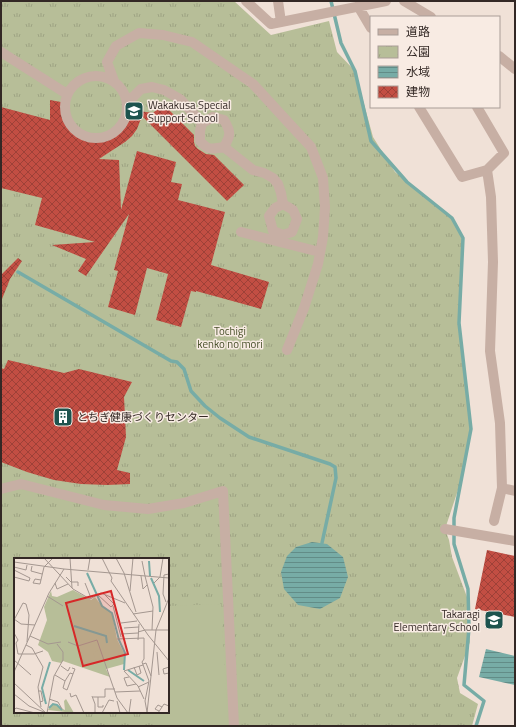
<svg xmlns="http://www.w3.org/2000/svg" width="516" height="727" font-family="'Titillium Web','Noto Sans JP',sans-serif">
  <defs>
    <pattern id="park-tufts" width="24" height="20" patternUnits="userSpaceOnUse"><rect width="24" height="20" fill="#b7be98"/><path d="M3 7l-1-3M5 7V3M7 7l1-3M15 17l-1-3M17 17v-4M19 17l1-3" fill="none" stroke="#9ea383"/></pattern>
    <pattern id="water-rules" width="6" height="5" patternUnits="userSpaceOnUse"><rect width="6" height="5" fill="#77aca6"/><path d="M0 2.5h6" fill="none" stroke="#628c87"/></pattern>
    <pattern id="building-cross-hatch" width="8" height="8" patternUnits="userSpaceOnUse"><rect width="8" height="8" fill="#c24e43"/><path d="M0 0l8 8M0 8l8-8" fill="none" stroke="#9e4138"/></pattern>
  </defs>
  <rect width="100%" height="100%" fill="#f0e1d7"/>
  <path fill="url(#park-tufts)" fill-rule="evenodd" d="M1,1H234L271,35L329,21L337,52L355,71L373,137L395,172L452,218L463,238L459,323L471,429L464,472L445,529L449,540L452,557L467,597L470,642L457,678L460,693L478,704L472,726H1ZM15,559H168V712H15Z"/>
  <path fill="#b7be98" d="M221,604L228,726H153L152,712H168V606Z"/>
  <path fill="url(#water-rules)" d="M312,542L327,544L343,557L348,577L340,598L320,609L298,605L284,589L281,572L287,556L296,547Z
    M486,649L515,656V685L479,677Z"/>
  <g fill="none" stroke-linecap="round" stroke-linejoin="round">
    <path stroke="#77aca6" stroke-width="3.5" d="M331,1L341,43L355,71L371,141L407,182L452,218L463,238L459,323L471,429L454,518V544L468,589L469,628L464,685L484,701L476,726
      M18,272L171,361L177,362L184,369L191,391L205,406L220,418L249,437L330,464L335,467L336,478L322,543"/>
  </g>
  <path fill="url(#building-cross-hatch)" d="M50,100L61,102V110L63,117L66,125L71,131L78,136L85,139L92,141H100L108,139L115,136L121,131L126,125L130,118L132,110L153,113L163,104L194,135V142L195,146L198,149L206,154L214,155L244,185L227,201L142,116L137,129L132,136L125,142L99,159L119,160L121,210L137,151L176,162L171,182L182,184L178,200L225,212L211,265L269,282L261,309L196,291V292L191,291L181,327L156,320L168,274L147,268L135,315L108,307L118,271L114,270L129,214L86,276L78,271L86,259L52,245L95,242L35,225L42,198L1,188V107L50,120Z
    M18,258L22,261L10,279L2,299H1V275Z
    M8,360L64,373L79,369L132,382L124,397L126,437L117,470L130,473V484L107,485L81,484L54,480L27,472L1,462V368L4,369Z
    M487,550L515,556V617L475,609Z"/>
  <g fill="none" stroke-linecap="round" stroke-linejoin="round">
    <path stroke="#c7afa4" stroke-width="10" d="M246,1L271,24L386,1
      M278,1L281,22
      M404,1L431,17
      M358,6L371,28
      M1,52L67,94
      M499,56L515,69
      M65 107a31 31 0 1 1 62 0a31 31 0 1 1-62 0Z
      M114,81L107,62L116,46L139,33L163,35L192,42L253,84L286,120L311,147L323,178L325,207L323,237L318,264L304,308L287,350
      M127,103L141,89L152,87L164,90L180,99L202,123L200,131V141C209,151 211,149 224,147L253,170L264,173L273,178L278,184L281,193L283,204L275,208L269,216L273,231L283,235L292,232L297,219L293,210L283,204
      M419,107L462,177L487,170L504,153L477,107
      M202,123L213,117L224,120C231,132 231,135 224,147
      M487,170L491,197L493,262L490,351L500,423L502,488L494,521
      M241,232L320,252
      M502,488L515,491
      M1,489L21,484L104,505L148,509L184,503L223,491L234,726
      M445,529L515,541"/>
  </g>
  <defs>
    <g id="school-square" transform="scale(1)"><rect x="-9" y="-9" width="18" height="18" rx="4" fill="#1d534e" stroke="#f8ebe3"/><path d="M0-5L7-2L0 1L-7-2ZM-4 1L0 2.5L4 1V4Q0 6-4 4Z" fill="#fff"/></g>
    <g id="building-square" transform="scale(1)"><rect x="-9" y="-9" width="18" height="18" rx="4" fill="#1d534e" stroke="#f8ebe3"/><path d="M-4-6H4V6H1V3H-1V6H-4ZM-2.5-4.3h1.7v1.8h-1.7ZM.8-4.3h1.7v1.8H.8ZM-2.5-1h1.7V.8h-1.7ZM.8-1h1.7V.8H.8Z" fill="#fff"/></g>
  </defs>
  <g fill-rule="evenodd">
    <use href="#school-square" x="134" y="111"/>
    <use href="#building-square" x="63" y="417"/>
    <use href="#school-square" x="494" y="620"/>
  </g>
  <g text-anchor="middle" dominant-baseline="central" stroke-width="3" stroke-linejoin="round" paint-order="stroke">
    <g font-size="11" fill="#332825" stroke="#f8ebe3" text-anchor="start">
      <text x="148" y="105">Wakakusa Special<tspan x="148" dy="13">Support School</tspan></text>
      <text x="77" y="417">とちぎ健康づくりセンター</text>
      <text x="480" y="614" text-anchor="end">Takaragi<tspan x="480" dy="13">Elementary School</tspan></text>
    </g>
    <g font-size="11" fill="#48502a" stroke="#f8ebe3">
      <text x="230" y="331">Tochigi<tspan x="230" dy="13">kenko no mori</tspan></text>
    </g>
  </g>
  <g transform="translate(14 558)">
    <rect width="155" height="155" fill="#f0e1d7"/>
    <path d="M59,32L77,42L81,39L88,48L98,55L103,81L110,95V106L92,111L96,119L49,103L47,105L38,103L34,94L24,87L33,62L30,49L37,33L38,38L43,39ZM52,141L60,155L34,152L39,146L51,152L50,143Z" fill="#b7be98"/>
    <path d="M86,92L90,106L84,108L79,94Z" fill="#b7be98"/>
    <path fill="none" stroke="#77aca6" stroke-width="2" d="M135,3L136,18M73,15L88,48L98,55L105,82L111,95L110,112M137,20L145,38L146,54M60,68L92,78L93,85M114,112L130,123M32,146L28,130L36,104M35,150L39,146L43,147L48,152"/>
    <path fill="none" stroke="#a49790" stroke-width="1" d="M30,0L59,31L76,41L87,35L111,45M56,0L58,30M88,0L98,20L97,23L134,77L155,103M102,0L110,15L122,54M128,3L131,18M0,4L50,11M18,8L17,13L28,16M0,9L12,12L13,7M0,12L16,20L15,23L0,19M74,12L76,0M127,18L129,31L133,27M131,18L139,49L138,72M52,19L57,24H64V28M27,22L21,21L19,25L26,26L30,9L39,0M41,25L43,31L54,26M71,25L77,40M140,25L146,19L149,0M116,33L119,0M84,37L97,49L100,46L91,37M33,38L49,48M152,44L149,36L150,17L155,16M99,48L107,79M119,56L139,53M0,61L7,66L21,67M0,62L9,45L12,46L15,57L13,84M107,65L123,63M110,70L125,69M124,74L131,72H155M0,75L4,82L2,85L4,96H20L29,93M107,76L124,75M16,78L34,86L47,84M103,81L130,80V101L128,104L135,123L131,143L133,154M124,82L125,66M54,84L64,88L83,82L103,140L114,155M12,87L18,90L29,109L24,129L27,149M143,94L145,117M0,102L17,117M129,106L132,105L137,118M129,107L110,113L124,128L130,141M47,108L54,113L56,109M120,109L123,117L127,115L125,108M155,109L149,111L150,116L155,115M0,114L35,35L50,11L155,20M41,117L51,123L56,115L59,116L61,111L58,110M115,119L110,120L113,128L122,126M51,123L49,130L53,132L59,116M0,125L32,155M124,129L135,124M24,133H27L29,143L26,144M101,134L126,133M56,135L57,139L62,137L70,155M0,136L15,148L30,154M78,138L81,146V155M79,139H91V131H101M84,139V149H89V147M35,141L44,144L48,151M103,143L106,155M0,152L2,150L21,155M145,153L141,151L144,147L148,149M33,155L40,118L49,102V94L43,86M88,155L95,142L100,143M115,155L117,141M133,155L142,72L155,40M144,155L150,146L155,148"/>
    <path fill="#d62828" fill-opacity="0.15" stroke="#d62828" stroke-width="2" d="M97,33L114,96L69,108L52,45Z"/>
    <rect width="155" height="155" fill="none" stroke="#332825" stroke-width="2"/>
  </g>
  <rect width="516" height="727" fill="none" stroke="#332825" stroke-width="4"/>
  <rect x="370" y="16" width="130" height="92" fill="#f8ebe3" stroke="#a99d97"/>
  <rect x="378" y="29" width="20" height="6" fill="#c7afa4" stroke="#a99d97"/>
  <text x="406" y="36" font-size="12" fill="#332825">道路</text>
  <rect x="378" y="46" width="20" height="12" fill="url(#park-tufts)" stroke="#a99d97"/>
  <text x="406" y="56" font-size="12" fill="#332825">公園</text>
  <rect x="378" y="66" width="20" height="12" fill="url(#water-rules)" stroke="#a99d97"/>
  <text x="406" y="76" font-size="12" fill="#332825">水域</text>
  <rect x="378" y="86" width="20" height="12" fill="url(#building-cross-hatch)" stroke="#a99d97"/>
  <text x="406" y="96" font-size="12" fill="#332825">建物</text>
</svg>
